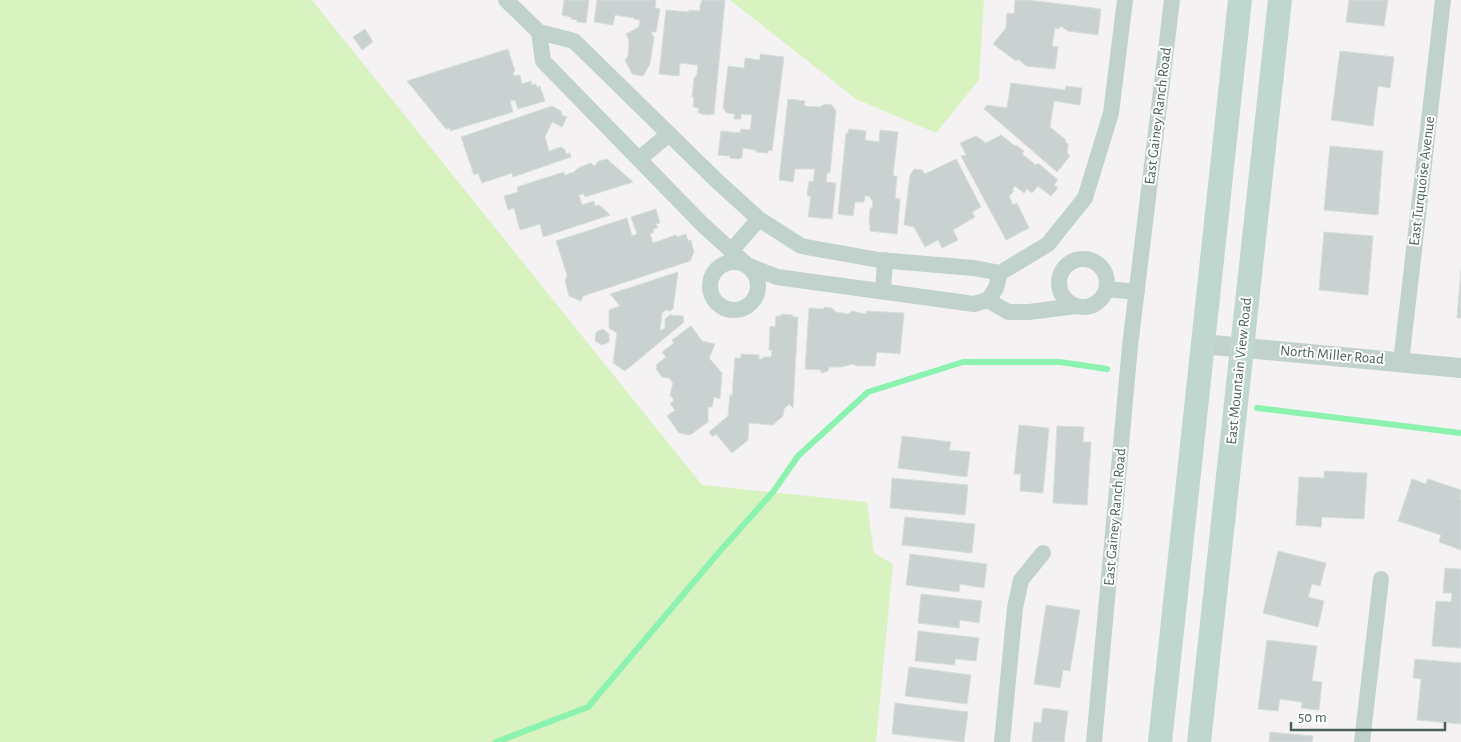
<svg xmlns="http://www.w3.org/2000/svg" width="1461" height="742" font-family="'Alegreya Sans',sans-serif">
  <rect width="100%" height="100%" fill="#f5f2f4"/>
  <path fill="#d8f3c0" d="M0,0H312L702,485L867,502L874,553L893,564L876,742H0Z
    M730,0H984L979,80L936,133L856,99Z"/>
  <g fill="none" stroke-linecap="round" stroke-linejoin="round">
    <path stroke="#8bf2b0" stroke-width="6" d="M1257,408L1461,433
      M496,742L588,707L720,551L773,492L798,456L868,392L963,362H1060L1107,369"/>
  </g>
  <path fill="#c9d2d1" stroke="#d6dedd" d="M564,0H589L586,23L577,22V20L571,19V17L562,15Z
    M597,0H656L655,8L660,9L656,32H651L654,37L650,64L643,76L632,74L625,60L628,56L629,41L626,34L639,27L640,20L634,19V18L615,15L613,25L594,22Z
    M702,0H725L714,114H710V115L701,114V113H698L699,108L693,107L694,98L692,97L694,78L697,75L698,65L680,63L679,76L659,74L666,10L689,12V10L700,11V6Z
    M1015,0H1028L1101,9L1098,35L1068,31L1061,26L1059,29L1055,28L1052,46L1058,47L1055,69L1026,66L1018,59L1016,61L993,44L1006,28L1007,13L1014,14Z
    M1349,0H1388L1384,26L1346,22Z
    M365,29L373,42L362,50L353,37Z
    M508,49L515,71L513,72L514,76L520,75L522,84L531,81L532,85L536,84L537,87L540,86L545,101L518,109L515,100L510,101L513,112L450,131V128L446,129L407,81Z
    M1340,51L1394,57L1390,88L1378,86L1373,126L1331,120Z
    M760,54L784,57L772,151L769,150L768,153L756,152V150L743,148L742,158H740L739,159L730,158V156L718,155L721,131L740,133L741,129L750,130L752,115L741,114V119H734L735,114L727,113L723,108L728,66L744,68L745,58L760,60Z
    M1011,83L1065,90L1066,86L1082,88L1080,105L1054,101L1050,127L1066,140L1065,141L1068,144L1067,153L1070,156L1057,172L984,109L987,105L1007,108Z
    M788,99L805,101L804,106L820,107L825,104L832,105L836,111L830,173H827L826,182L836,183L832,219L808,217L811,196H807L809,181L813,182L815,169H795L793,182L779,180Z
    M552,106L561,111L562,115L567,117L562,127L552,122L545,137L549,151L561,147L565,150L566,154L570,153L571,157L513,177L512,173L482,183L478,173L474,175L461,137Z
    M849,129L866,131L865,140L879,142L880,130L898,132L893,176H897L895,198L900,199L897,234L870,231V225L869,223L870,209L872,208L873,202L869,196H865L864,202H855L853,216L838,214L846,133H848Z
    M1001,135L1015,146L1016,145L1024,151L1022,154L1036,165L1038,163L1058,180L1054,185L1058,188L1051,196L1038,186L1032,193L1027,189L1024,193L1015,186L1012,190L1014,191L1009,196L1013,205L1017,203L1029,228L1006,240L961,156L966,155L960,143L976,136L986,143Z
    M1330,146L1383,151L1378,215L1324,210Z
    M607,159L633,182L585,197L584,194L579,195L582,205L594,201L595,206L599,205L610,215L543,237L540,224L520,230L514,208L508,210L504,196L518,192L517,187L564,172L565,175L574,172L578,168L591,163L594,166L599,161Z
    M956,159L981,207L972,212L975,217L953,230L958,240L942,248L938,240L925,247L914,227L904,225L910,175L914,169L922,170L925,174Z
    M656,209L660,223L656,224L658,228L653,229L654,232L650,234L653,243L676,235L677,237L686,234L688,241L691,240L694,252L690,261L583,296L581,301L569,296L565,281L567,275L556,241L627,218L632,236L637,234L631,217Z
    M1324,232L1373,236L1368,295L1319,290Z
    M1461,270V318H1457Z
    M678,272L673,309L670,311L666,310L662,313L660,331L665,328V319L670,315L683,316L684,322L625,371L613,363L617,333L609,328V310L620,306L610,294Z
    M824,307L832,308L836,312L848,314L852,311L866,314V311L904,313L900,354L877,352L875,366H857L853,364L841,367H829L828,371L822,373H821V370L805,369L809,308L824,309Z
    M781,314L793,315V317H798L793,408L789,404L784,409L783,416L773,425L749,423L748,440L732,453L716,434L713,437L709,432L728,416L730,395L732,396L735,358H741V354L759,355V359H763V357H771L772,350H769L770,326L775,327L776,316H781Z
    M691,326L702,341L715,344L709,358L722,373L720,399L714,397L712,407H708V422L690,435L679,433L667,416L675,410L670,404L674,400L670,395L673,383L669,378L662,377L656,369L657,364L666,357L662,352L674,343L672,340Z
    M603,329L609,334V342L602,345L595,341L596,332Z
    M1019,425L1049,428L1043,493L1020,491L1021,474H1014Z
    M1057,426L1084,427L1083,442H1091L1087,505L1053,503Z
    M902,436L951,442L949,450L970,452L967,477L898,468Z
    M1324,471L1367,473L1364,519L1322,517L1321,527L1296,525L1299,477L1324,478Z
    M892,478L968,485L965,515L890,508Z
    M1412,479L1426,484L1428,479L1461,490L1460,500H1461V550L1439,542L1441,535L1398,521Z
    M905,517L975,524L972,553L902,545Z
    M1278,551L1326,563L1320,586L1312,584L1308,597L1324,601L1318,627L1263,613Z
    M910,554L987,564L984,588L960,584L959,592L906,585Z
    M1445,568L1461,569V648L1432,646L1436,601L1451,602L1452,593H1443Z
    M921,594L982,601L979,623L960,620L959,628L918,623Z
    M1046,605L1080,610L1070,671L1063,670L1060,688L1034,684Z
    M918,631L979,638L976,661L955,659V665L915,661Z
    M1267,640L1317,646L1312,681L1322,682L1319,710L1301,708L1302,702L1280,699L1278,711L1258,709Z
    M1415,659L1461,663V724L1417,720L1421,679L1413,678Z
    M909,667L971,675L967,704L905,696Z
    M895,703L968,712L964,742L892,734Z
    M1043,708L1068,711L1064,742H1032L1034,722L1041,723Z
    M1270,732L1313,736L1312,742H1269Z"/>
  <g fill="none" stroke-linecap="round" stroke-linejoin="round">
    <path stroke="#c0d2cb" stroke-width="16" d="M506,0L539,32L574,41L717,181L759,219L801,246L879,260L974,268L1000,273L1048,244L1085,198L1111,113L1125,0
      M539,32L543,61L702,224L747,265L777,277L974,304L988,300L996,288L1000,273
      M639,159L669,134
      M731,251L759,219
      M1059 283a24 24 0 1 1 48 0a24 24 0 1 1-48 0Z
      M710 286a24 24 0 1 1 48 0a24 24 0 1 1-48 0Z
      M1107,289L1137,292
      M883,291L885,260
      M988,300L1008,312H1029L1076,306
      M1401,362L1443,0
      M1002,742L1015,608L1021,580L1043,553
      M1094,742L1130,346L1172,0
      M1362,742L1381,579"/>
    <path stroke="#c0d2cb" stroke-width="20" d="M1202,344L1461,368"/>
    <path stroke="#c0d7cf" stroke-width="24" d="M1160,742L1240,0
      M1199,742L1280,0"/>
  </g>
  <g text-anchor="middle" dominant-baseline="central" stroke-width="4" stroke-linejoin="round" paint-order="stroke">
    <g font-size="15" fill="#496158" stroke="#fff">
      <text transform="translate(1158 116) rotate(-83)">East Gainey Ranch Road</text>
      <text transform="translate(1422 181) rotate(-83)">East Turquoise Avenue</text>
      <text transform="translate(1332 355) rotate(5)">North Miller Road</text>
      <text transform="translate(1239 371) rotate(-84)">East Mountain View Road</text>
      <text transform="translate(1115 517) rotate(-85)">East Gainey Ranch Road</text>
    </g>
  </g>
  <path d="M1291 722v8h154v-8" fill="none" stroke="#496158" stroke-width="2.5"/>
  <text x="1298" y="722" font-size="15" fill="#496158" stroke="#ffffff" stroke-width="4" paint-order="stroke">50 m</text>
</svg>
